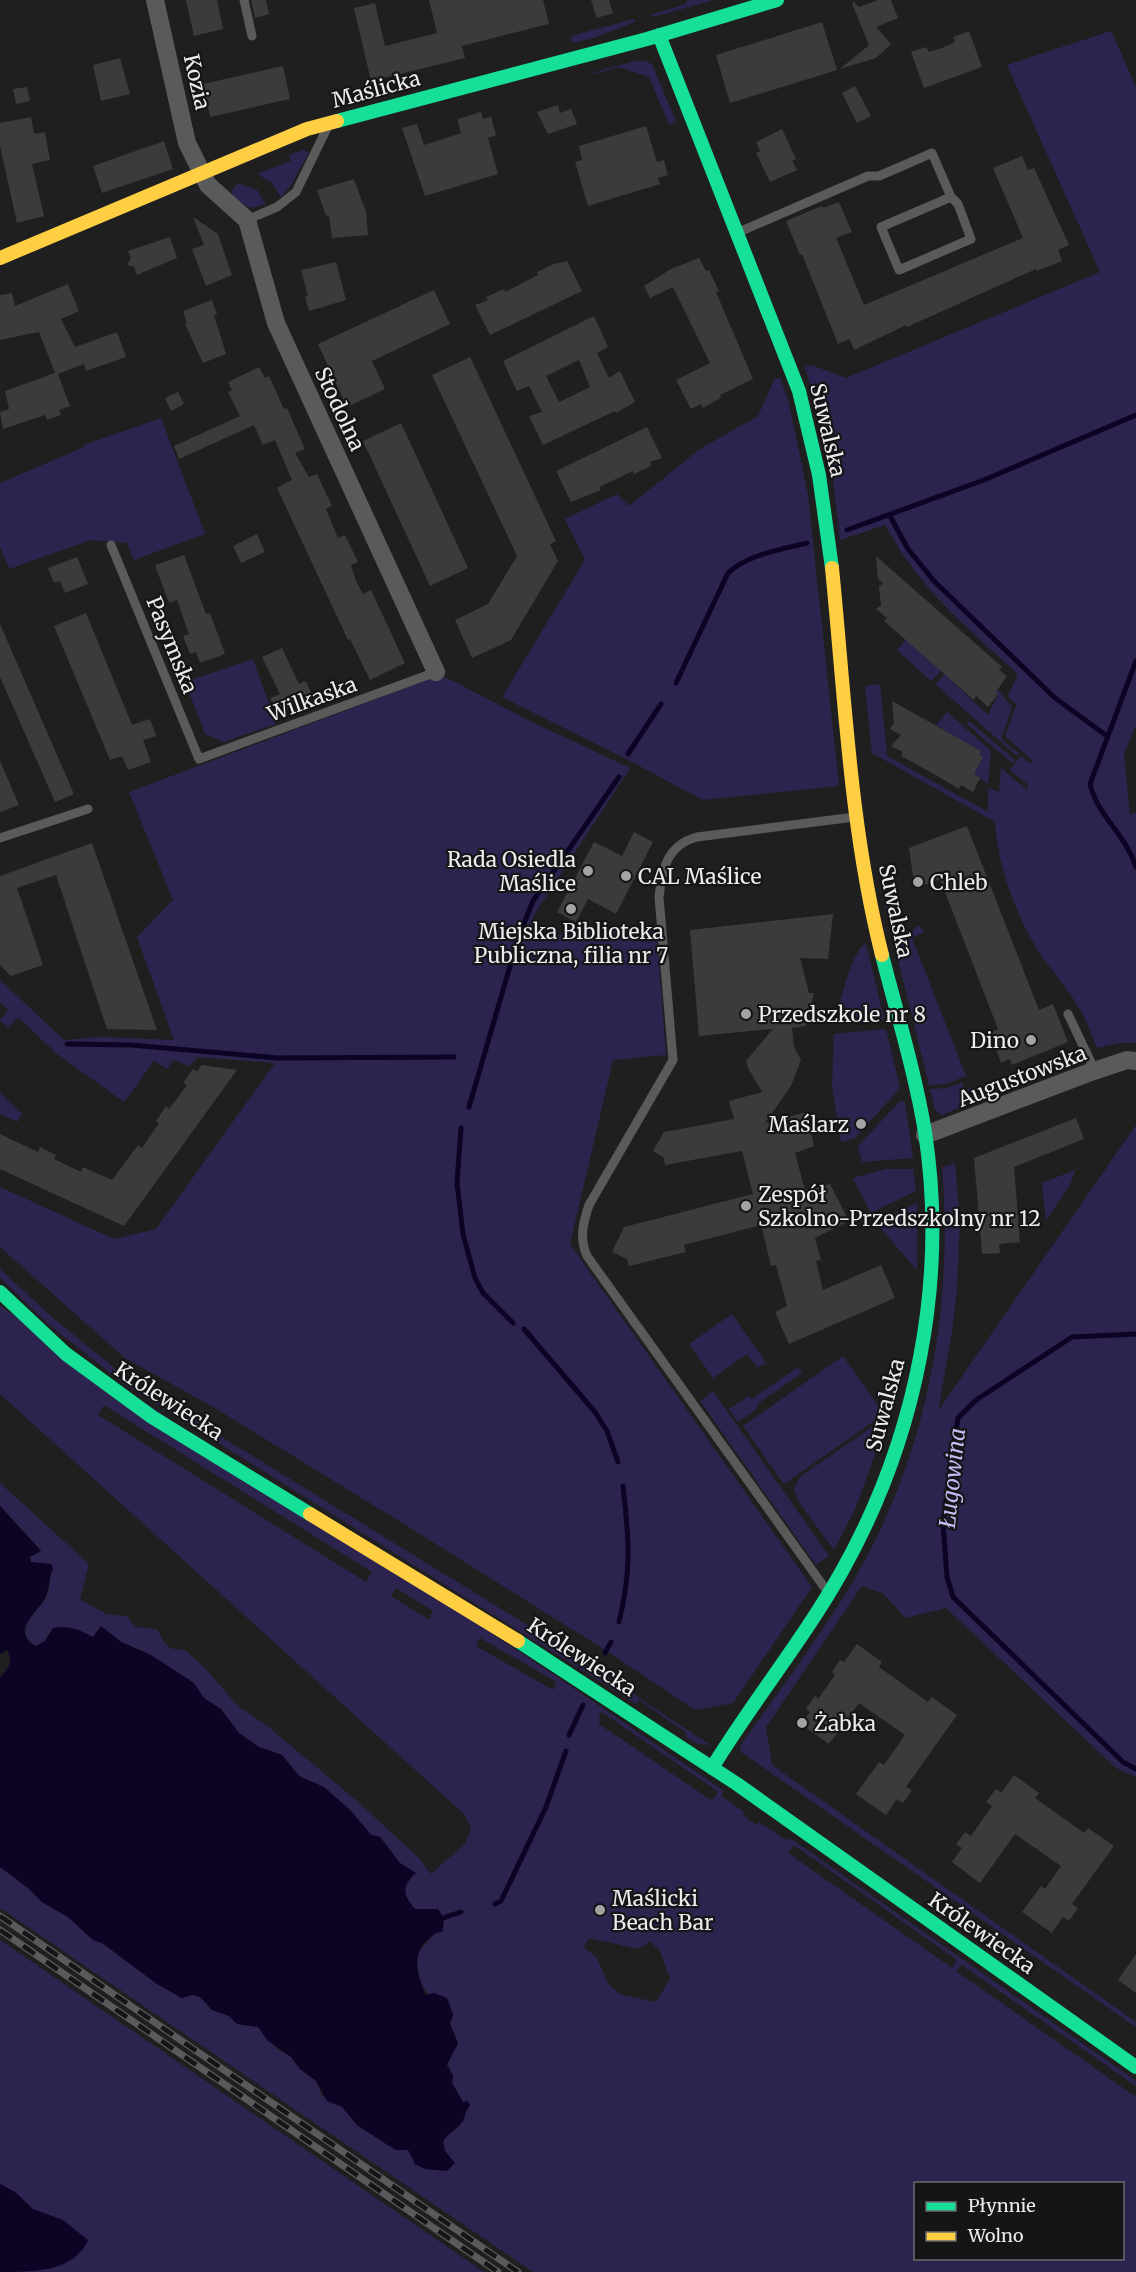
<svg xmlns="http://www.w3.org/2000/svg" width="1136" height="2272" font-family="Merriweather,serif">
  <rect width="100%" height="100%" fill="#1f1f20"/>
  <path fill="#2c244e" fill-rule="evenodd" d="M687,0H714L653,17L650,15L686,4Z
    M634,19L635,22L594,38L572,43L571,36Z
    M1111,31L1136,87V725L1124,754L1130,814L1136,813V1043H1119L1097,1048C1091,1034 1086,1018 1078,1006C1068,990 1056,976 1045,961C1018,922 998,869 995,822L872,753L865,686L880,684L887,756L988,812V788L999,792L1001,768L1027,790L1028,785L1010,770L1021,756L1031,764L1032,760L1005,736L1017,703H1014L1008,696L1018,674C966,627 919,588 885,525L840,540L831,462L805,367L812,365L846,378L1100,272L1007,65Z
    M635,61H645L652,64L676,122L669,125L649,77L619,67L595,74V72Z
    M304,150L309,153L291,185L281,197L271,182L257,174L291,161L289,155Z
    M238,183L257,190L266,204L250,208L233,199L232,190Z
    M780,377L789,403L808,495L839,786L703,800L634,763L502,697L585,560L565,519L617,494L629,506L700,449L758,416L774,380Z
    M161,418L205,534L134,560L127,543L91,540L9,569L0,547V483L84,447V445Z
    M908,637L918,651L941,671L931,681L897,650Z
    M253,659L276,724L223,742L205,734L185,682Z
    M948,671L951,680L988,715L998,695L995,692L998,690L1012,707L1001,739L1019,754L1017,756L935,684Z
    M438,676L447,678L532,722L630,768L534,915L528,938L656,925L666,1055L613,1060L570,1244L812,1587L733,1703L695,1710L602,1648L404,1524L215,1408L125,1358L0,1247V1187L114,1239L156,1229L275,1063L198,1057L189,1066L173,1060L167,1069L154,1061L124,1102L57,1054L18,1017L8,1028L0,1020L8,1010L0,1002V980L64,1040L99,1037L174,1040L137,937L173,900L129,792Z
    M947,712L991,751L988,784L974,774L982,756L947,736L949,733L936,725Z
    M969,721L1015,760L1012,763L967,724Z
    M893,901L903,912L895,922L910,934L918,925L924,932L912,938L966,1076L946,1084L929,1085L884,903Z
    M866,943L884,1019L836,1025C838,1008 851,952 866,943Z
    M886,1029L900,1088L855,1138L841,1142L832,1086L834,1034Z
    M962,1082L965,1090L971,1088L974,1096L982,1094L980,1100L941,1115L935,1110L930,1089L947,1088Z
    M0,1093L22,1114L17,1122L0,1114Z
    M901,1100L905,1102L913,1158L862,1162L858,1146Z
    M1136,1125V1777L1116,1768L946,1608L905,1618L884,1594L862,1586L766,1727L772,1765L1136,2022V2027L741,1752L740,1746C779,1691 821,1636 855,1578C927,1454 954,1309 942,1167L955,1164L960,1219L957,1288L953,1325L938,1411Z
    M886,1169H913L916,1191L871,1213L853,1178Z
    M1075,1170L1070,1185L1046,1220L1042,1183Z
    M917,1203V1270L875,1222Z
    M0,1269L53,1318L128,1379L558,1644L710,1745L697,1744L687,1738L686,1732L639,1700L636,1704L124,1384L47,1323L0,1278Z
    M0,1306L563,1681L724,1791L721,1796L744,1812L743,1815L756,1825L759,1822L787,1841L790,1838L1136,2081V2086L962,1965L956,1971L1136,2097V2272H533L0,1908V1867L28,1888L42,1902L68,1917L93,1940L102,1943L157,1984L182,1998L192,1995L200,1997L212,2010L229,2016L237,2024L258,2027L277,2049L291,2057L300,2069L316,2081L322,2096L342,2107L357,2125L396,2150H409C412,2162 423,2168 435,2169L445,2151L443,2142L449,2132L455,2129L463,2102L452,2083L453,2075L447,2065L458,2043L450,2024L453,2014C427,1995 417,1988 417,1953L444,1924L443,1916L429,1910L415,1909C401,1893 402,1887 415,1873L400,1863L380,1837L371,1835L351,1811L324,1787L299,1776L282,1755L259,1747L239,1733L221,1709L204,1698L188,1679L143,1651L121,1642L101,1626L93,1637L84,1633L48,1634L45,1641L36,1646C11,1631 37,1613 46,1598C51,1589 49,1574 51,1564L31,1562L30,1557L41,1550L0,1506V1483L89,1564L80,1599L106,1614L127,1616L135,1627L157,1629C165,1644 166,1650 185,1650L203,1666L238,1706L266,1725L356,1800L420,1859L431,1874L466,1843L471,1828L464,1814L0,1394ZM104,1405L372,1572L366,1582L98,1415ZM396,1588L433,1611L429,1620L391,1596ZM480,1638L557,1682L553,1690L476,1646ZM600,1711L716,1790L717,1795L711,1800L599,1724ZM794,1845L957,1960L952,1968L788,1853ZM589,1938L639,1949L650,1941L660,1951L670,1979L656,2002L622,1995L609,1985L597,1958L584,1947ZM916,2184H1122V2258H916Z
    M732,1314L766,1363L758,1368L747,1354L713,1378L689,1344Z
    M843,1356L884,1414L784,1484L743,1426Z
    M798,1367L802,1373L756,1405L758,1408L738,1422L729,1409L749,1396L752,1399Z
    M713,1391L829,1556L816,1565L700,1401Z
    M889,1415L856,1507L834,1550L798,1501L794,1489L800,1477Z
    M0,1940L484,2272H0Z"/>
  <path fill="#0c0325" d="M0,1506L41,1551L30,1557L31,1562L51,1564L53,1568C49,1577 50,1586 46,1596C40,1611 8,1631 36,1646L45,1641L53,1628C70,1625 78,1630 93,1637L101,1626L121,1642L151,1655L194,1683L204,1698L221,1709L239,1733L259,1747L282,1755L299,1776L324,1787L351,1811L371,1835L380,1837L400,1863L416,1873C402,1885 402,1895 415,1909H438C444,1917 445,1922 442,1932C436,1932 434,1934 430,1938C410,1953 417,1975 426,1995L434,1993L447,1998L453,2014L450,2024L458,2043L447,2065L453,2076L452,2083L463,2102L468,2101L470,2106C465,2111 466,2114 464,2119C459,2129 448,2132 443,2142L445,2151L455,2163L447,2171L425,2169L415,2164L408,2150H396L386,2144L357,2125L342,2107L327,2101L316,2081L300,2069L291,2057L268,2041L258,2027L237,2024L229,2016L212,2010L200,1997L192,1995L182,1998L157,1984L102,1943L93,1940L68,1917L42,1902L28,1888L0,1867V1678C8,1668 14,1662 7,1650L0,1654Z
    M0,2184L15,2192L33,2209L63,2220L88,2240C74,2272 34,2272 0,2272Z"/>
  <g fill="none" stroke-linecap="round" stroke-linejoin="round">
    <path stroke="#0c0325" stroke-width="5" d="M890,516L908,549L934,581L1055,698L1107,736
      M847,530L984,480L1136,415
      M1136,661L1090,784C1098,817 1125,833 1136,867
      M676,683L728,573C749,554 780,550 807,543
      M628,754L661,704
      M523,926L533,901L619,777
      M67,1044L131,1045L278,1058L454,1057
      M469,1107L515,949
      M461,1128L457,1183L463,1234L475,1278L483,1293L513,1323
      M524,1329L595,1412L607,1431L618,1462
      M1136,1334L1072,1337L976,1400L958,1418L943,1523L947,1577L953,1597L1123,1762L1136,1769
      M619,1622C632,1570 629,1538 623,1486
      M605,1653L611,1642
      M569,1735L583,1705
      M495,1904L501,1901L546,1807L566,1751
      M443,1918L461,1912"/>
  </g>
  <path fill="#3b3b3b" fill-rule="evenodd" d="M186,0H217L223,29L194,36Z
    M251,0H266L269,14L255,18Z
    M429,0H543L549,24L462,46L465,58L371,81L354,8L375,3L385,46L437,33Z
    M591,0H609L613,13L597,18Z
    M878,0H891L898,18L876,27L891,44L876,58L840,69L869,45L852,3L854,2L859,7Z
    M822,22L837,70L730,103L716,55Z
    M969,31L982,67L924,88L911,52L926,47L929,52L942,48L955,42L953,37Z
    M120,58L130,94L101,101L93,65Z
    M283,66L290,99L210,117L203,84Z
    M855,86L871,116L857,123L842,93Z
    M27,87L30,101L16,104L13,89Z
    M558,105L560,113L571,109L577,124L548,134L537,112Z
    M481,112L483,119L491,117L496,135L488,138L498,174L425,196L402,128L417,124L424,145L461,133L457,119Z
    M31,117L34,134L45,132L50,160L32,164L44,216L17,223L0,146V123Z
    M646,126L657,162L664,160L668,175L658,178L660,184L588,206L575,162L582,160L579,146Z
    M782,129L796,159L792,161L797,170L770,182L756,153L760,151L756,142Z
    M164,141L173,169L102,193L93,166Z
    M1022,156L1028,170L1034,168L1069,245L1058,250L1062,261L1037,271L1036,269L907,327L906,325L854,350L850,339L838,344L802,254L800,255L786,221L822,206L823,208L839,202L852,232L836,238L864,305L1023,238L993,168Z
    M354,179L366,212L368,235L332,238L329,215L326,216L317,190Z
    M193,217L218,234L232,275L206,286L192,249L204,245Z
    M170,237L177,258L137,275L134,267L127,265L131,258L128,251Z
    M699,258L706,271L709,270L719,291L716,292L753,379L720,395L721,398L703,408L701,404L691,409L676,380L710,363L673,287L650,298L644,286L671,269Z
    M567,261L582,291L490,335L475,305L488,300L486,297L504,289L505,292L538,275L537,272L554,264Z
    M336,262L346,300L309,311L305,297L308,296L301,270Z
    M68,284L79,311L61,319L75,347L117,332L126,357L86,371L84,364L58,374L70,406L59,410L61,415L47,420L45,415L3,429L0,412L9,409L5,391L55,373L39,332L0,340V295L12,293L15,306Z
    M434,290L450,324L372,361L385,389L347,407L318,344Z
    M212,300L217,314L214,315L226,354L203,363L185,324L187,323L183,311Z
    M594,316L608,347L597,353L609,378L620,371L635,402L616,413L615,411L543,445L529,416L542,412L529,386L517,391L503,361ZM579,360L590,387L559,402L546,376Z
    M470,357L556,541L550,544L558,561L511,640L472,658L455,620L488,604L517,556L432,375Z
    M259,367L265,378L269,376L284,409L287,408L305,449L295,453L309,477L317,474L332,506L326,509L338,538L345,535L358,562L351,565L356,581L363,594L371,590L405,663L370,680L350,639L348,640L277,488L292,480L275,440L263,445L254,425L179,459L174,446L240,416L228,392L232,390L228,382Z
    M178,392L184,404L171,411L165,398Z
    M401,423L468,568L430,586L363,441Z
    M647,427L662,458L650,462L651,466L634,474L633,471L599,487L601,490L571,502L556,471Z
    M257,534L265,552L241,563L233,546Z
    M184,555L206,614L210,613L225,654L200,663L196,652L190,654L183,636L189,634L177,600L169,603L155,565Z
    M876,556L1002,667L999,670L1007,676L996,692L998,694L988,707L976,696L974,700L884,621L887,618L876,609L881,605L879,587L883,583L878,579Z
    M77,557L88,584L65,593L60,581L54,583L48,568Z
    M86,613L132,725L150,719L156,736L143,740L151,762L128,770L122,756L110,760L54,626Z
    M0,624L74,794L55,802L0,677Z
    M282,648L299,684L306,681L313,698L277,714L270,698L280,694L262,657Z
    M892,701L981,751L979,754L983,757L974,774L980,778L973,792L961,785L959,789L939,777L901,756L903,752L891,746L901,735L890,729L894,723Z
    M0,761L19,805L0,812Z
    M967,826L1039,1010L1053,1004L1068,1042L1012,1065L1010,1059L1001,1063L990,1033L998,1029L940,879L915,889L909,848Z
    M634,832L653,842L616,914L588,899L576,922L557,912L594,842L622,856Z
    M92,843L157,1030L107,1029L56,875L17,888L43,965L11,976L0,965V876Z
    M833,914L828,959L800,958L809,993H814L806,1026L792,1028L794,1047L801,1060L791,1086L765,1123L807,1112L814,1146L795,1153L805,1190L830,1184L849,1221L815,1238L821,1260L816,1261L823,1290L881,1265L895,1298L789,1344L775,1312L787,1306L776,1265L771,1266L761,1225L684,1245L686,1252L629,1266L627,1259L612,1252L624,1227L753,1194L742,1151L665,1165L664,1158L653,1151L664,1132L734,1119L729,1101L762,1092L748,1068L746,1061L773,1029L699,1036L690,930Z
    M202,1065L237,1070L124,1226L0,1169V1134L38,1152L40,1147L56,1155L54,1159L81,1172L83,1167L112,1180L138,1145L142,1148L159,1123L156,1121L166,1106L169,1109L187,1085L183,1083L193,1069L197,1071Z
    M1076,1118L1084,1139L1014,1167L1020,1242L999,1244L1000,1253L982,1254L974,1158Z
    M857,1644L882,1662L879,1667L928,1702L932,1697L957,1715L906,1787L912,1790L903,1803L897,1799L886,1815L856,1794L879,1762L884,1765L905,1735L859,1703L829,1744L801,1724L810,1712L806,1709L815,1696L818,1699L835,1675L832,1672L840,1660L844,1662Z
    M1014,1775L1039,1793L1035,1798L1084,1833L1088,1828L1114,1846L1072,1904L1078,1908L1069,1921L1063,1917L1052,1933L1022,1912L1041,1886L1045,1889L1061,1866L1015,1834L980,1883L952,1862L962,1848L956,1844L965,1832L971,1836L992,1806L986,1802L996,1789L1001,1793Z
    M1136,1954V1993L1118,1980Z"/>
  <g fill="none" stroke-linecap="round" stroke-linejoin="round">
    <path stroke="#5a5a5b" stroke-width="9" d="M244,0L252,36
      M247,220L277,207L296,192L328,126
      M739,232L868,176H879L932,153L951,197L881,227L899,270L971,239L958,204L951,197
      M111,545L199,759L436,672
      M0,838L88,809
      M1068,1014L1095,1071
      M827,1591L587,1256C579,1238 583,1223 589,1205L673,1060L659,897C662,869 667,845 697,837L855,817"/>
    <path stroke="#5a5a5b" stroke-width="18" d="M155,0L187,143L208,185L247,220L276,323L436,672
      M925,1135L1088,1073L1127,1060L1136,1061"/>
    <path stroke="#16e098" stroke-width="14" d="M659,35L799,391L819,475L832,568
      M337,121L647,39L777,0
      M0,1292L66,1354L152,1417L310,1514
      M518,1641L737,1784L1136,2067
      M712,1768C753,1701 804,1639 842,1571C916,1439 948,1282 925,1132C915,1072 897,1014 882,955"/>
    <path stroke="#ffcf43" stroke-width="14" d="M0,258L307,129L337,121
      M832,568C845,698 850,828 882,955
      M310,1514L518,1641"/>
    <g stroke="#5a5a5c" stroke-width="7">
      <path id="rail" d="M0,1916L518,2272
        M0,1930L498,2272"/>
    </g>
    <use href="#rail" stroke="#151517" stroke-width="4.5" stroke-dasharray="14" stroke-linecap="butt"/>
  </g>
  <g fill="#a4a4a5" stroke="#151517" stroke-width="2">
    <circle cx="588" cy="871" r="6"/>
    <circle cx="626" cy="876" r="6"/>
    <circle cx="918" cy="882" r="6"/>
    <circle cx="571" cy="909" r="6"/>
    <circle cx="746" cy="1014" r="6"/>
    <circle cx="1031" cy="1040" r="6"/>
    <circle cx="861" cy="1124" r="6"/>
    <circle cx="746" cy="1206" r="6"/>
    <circle cx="802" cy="1723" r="6"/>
    <circle cx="600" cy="1910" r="6"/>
  </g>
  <g text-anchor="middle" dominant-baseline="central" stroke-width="4.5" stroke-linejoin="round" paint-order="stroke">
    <g font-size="21" fill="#ececed" stroke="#151517">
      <text transform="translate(197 82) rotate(77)">Kozia</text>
      <text transform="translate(376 89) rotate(-15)">Maślicka</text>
      <text transform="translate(340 409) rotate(65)">Stodolna</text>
      <text transform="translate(828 430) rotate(77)">Suwalska</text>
      <text transform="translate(172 645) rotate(68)">Pasymska</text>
      <text transform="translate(312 699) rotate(-20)">Wilkaska</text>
      <text transform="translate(896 911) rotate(78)">Suwalska</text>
      <text transform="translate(1022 1076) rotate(-21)">Augustowska</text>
      <text transform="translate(169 1401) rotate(33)">Królewiecka</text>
      <text transform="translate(885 1405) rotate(-75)">Suwalska</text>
      <text transform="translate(582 1657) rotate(33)">Królewiecka</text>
      <text transform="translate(982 1933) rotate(35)">Królewiecka</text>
    </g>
    <g font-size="21" fill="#ececed" stroke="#151517" text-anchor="start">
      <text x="576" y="859" text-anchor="end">Rada Osiedla<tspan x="576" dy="24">Maślice</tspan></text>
      <text x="638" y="876">CAL Maślice</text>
      <text x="930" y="882">Chleb</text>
      <text x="571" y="931" text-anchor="middle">Miejska Biblioteka<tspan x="571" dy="24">Publiczna, filia nr 7</tspan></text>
      <text x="758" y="1014">Przedszkole nr 8</text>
      <text x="1019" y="1040" text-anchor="end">Dino</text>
      <text x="849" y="1124" text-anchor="end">Maślarz</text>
      <text x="758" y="1194">Zespół<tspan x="758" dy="24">Szkolno-Przedszkolny nr 12</tspan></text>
      <text x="814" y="1723">Żabka</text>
      <text x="612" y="1898">Maślicki<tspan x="612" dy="24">Beach Bar</tspan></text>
    </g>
    <g font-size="22" font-style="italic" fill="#c2bcf3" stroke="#151517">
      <text transform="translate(952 1478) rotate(-84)">Ługowina</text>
    </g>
  </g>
  <rect x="914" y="2182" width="210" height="78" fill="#151517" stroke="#6b6b6d" stroke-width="1.5"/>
  <rect x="926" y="2202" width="30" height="9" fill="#16e098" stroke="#6b6b6d" stroke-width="1.5"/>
  <text x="968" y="2212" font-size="18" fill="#ececed">Płynnie</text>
  <rect x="926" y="2232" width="30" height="9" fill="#ffcf43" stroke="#6b6b6d" stroke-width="1.5"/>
  <text x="968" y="2242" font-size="18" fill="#ececed">Wolno</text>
</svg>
